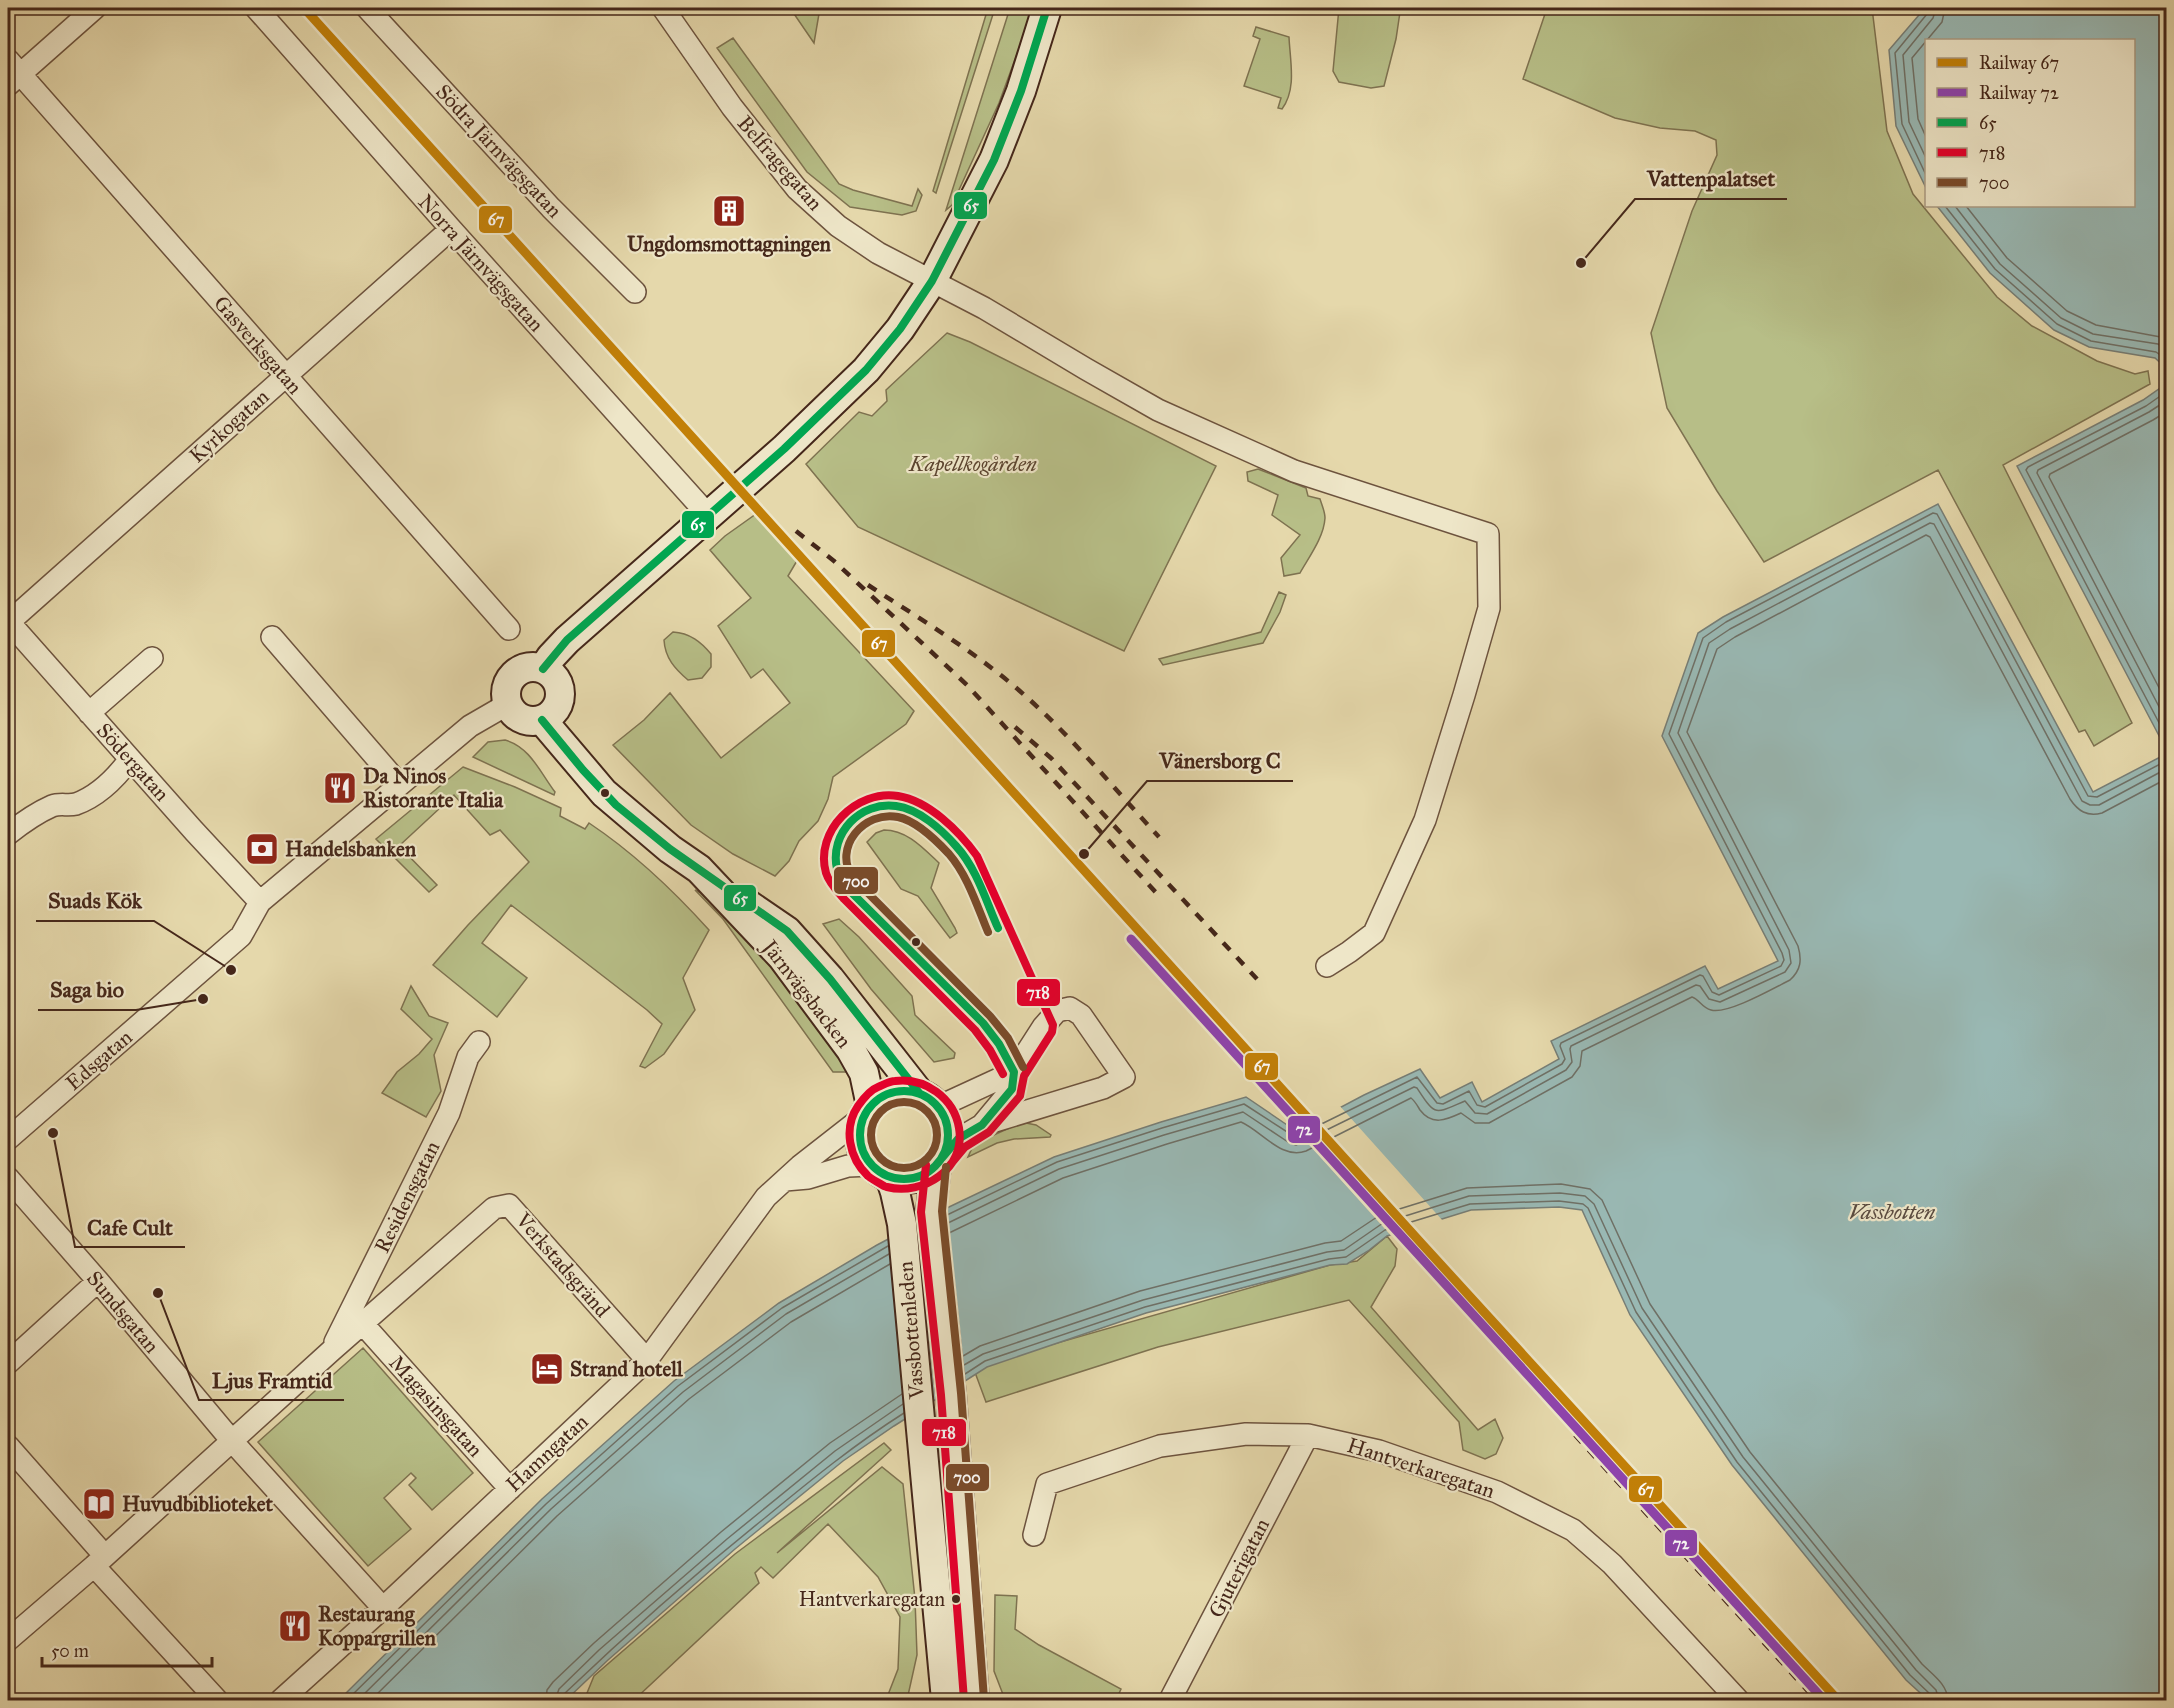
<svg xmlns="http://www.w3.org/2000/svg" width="2174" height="1708" font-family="'IM FELL Great Primer',serif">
  <rect width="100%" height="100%" fill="#e5d8ab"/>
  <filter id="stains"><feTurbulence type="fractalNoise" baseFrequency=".00333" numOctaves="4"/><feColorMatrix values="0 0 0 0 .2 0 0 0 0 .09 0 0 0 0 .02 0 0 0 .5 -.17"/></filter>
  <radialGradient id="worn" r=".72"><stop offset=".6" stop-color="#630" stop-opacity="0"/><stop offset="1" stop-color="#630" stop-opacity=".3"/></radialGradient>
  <path fill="#b7be87" stroke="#7e7250" stroke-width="1.5" d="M790,8H820L814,43Z
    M988,8H995L936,193L933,191Z
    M1010,8H1032V13L999,103L952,205L946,210Z
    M1339,8H1396L1400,12L1396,39L1384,86L1371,88L1339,82L1333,71Z
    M1547,8H1872L1887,131L1913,194L1997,297L2032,326L2097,361L2135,374L2148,371L2150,384L2003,465L2132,723L2094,746L2085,730L2079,732L1938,470L1764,562L1717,491L1667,408L1651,333L1692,211L1717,155L1716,140L1695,131L1660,128L1615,118L1523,79Z
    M1256,27L1289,37C1290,61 1297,89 1282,109L1278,108L1281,98L1244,86L1260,39L1253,36Z
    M733,38L839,184L853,190L912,206L918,189L922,195L916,211L902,215L850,207L807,172L717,48Z
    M947,333L970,342L1216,466L1124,651L858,527L806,464L859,412L872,416L887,401L886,390Z
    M1258,469L1306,488L1308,496L1320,499C1322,505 1325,512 1325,518C1324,537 1309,557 1300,573L1284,576L1281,558L1300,535L1272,515L1278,495L1248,481L1247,472Z
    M756,514L798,559L788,576L914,711L906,724L833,777L828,799L818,821L799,841L789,861L775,876L733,854L691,825L613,745L644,720L670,693L721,758L790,703L763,669L751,678L718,626L751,598L710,550L725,536Z
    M1279,592L1286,595L1280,612L1263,643L1163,665L1159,659L1261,632Z
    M673,632C690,633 701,642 711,654V667L702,678L688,680C675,669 665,658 664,640Z
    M505,740C530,747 540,772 555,792L554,795L473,757L488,742Z
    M463,767L515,787L561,808L560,816L585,829L589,823C634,853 673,890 709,930L683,978L695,1010L664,1054L645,1068L640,1066L662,1024L647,1010L511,905L482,943L527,978L497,1017L433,965L468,925L529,862L500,830L490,835L454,795L399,846L437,885L429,892L376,839Z
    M884,830C907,830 923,848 939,863L931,888L955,928L957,933L950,938L918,896L901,889L867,842L876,833Z
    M695,890L700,892L746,933L811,1010L848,1072H833L723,919Z
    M839,919L859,937L912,996L915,1015L955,1053L954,1058L934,1062L871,989L823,924Z
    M411,986L429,1016L448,1023L434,1055L441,1091L426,1117L382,1093L397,1072L419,1054L432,1039L401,1009Z
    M1026,1123L1036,1125L1051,1135L1050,1137L1014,1139L997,1143L968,1157L973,1146L987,1138L1016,1125Z
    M1387,1236L1397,1249L1395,1266L1371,1307L1478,1430L1495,1419L1503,1438L1496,1454L1485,1459L1463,1450L1459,1422L1349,1300L1158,1347L986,1402L973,1367L1330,1265L1357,1261Z
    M363,1348L473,1473L432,1510L409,1485L416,1478L411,1473L384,1498L411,1529L368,1566L258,1442Z
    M884,1443L891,1450L777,1553L882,1467L903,1484L915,1599L917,1655L907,1700H886L898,1669L900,1617L878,1577L828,1524L773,1578L761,1567L755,1573L759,1583L634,1700H579L587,1693L594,1676L735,1554Z
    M995,1595L1017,1596L1015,1629L1039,1645L1121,1689L1116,1700H1010L1004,1697L994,1671Z"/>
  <path fill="#99b8b3" stroke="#777e76" stroke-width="1.5" d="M1925,8H2166V368L2155,358L2089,347L2054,330L1990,273L1937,206H2134V40H1926V188L1896,126L1889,50Z
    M2166,384V749L2017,466L2143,400Z
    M1938,504L2093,792L2166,754V1700H1928L1906,1680L1732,1465L1630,1315L1582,1210L1559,1207L1471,1210L1387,1236L1368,1251L1347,1264L1330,1265L1146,1313L987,1367L894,1426L843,1461L735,1549L608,1660L566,1700H339L542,1499L674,1381L779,1303L877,1245L949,1207L1054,1157L1161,1122L1246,1097L1296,1131L1364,1095L1420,1069L1440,1098L1472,1082L1482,1102L1559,1059L1551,1041L1705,966L1718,989L1778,961L1662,736L1698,633L1723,617Z"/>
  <path fill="#e5d8ab" d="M1339,1105L1443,1221L1392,1237L1292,1125L1296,1128Z"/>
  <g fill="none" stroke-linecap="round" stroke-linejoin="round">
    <path stroke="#6f7066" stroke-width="1.5" d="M1926,137L1918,119L1912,58L1942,22L1945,8
      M1926,158L1909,122L1903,55L1933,18L1936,8
      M1926,175L1902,124L1895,53L1927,14L1929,8
      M1945,206L1995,269L2057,324L2091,341L2156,352L2166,359
      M1955,206L2000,264L2061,318L2093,334L2158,344L2166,349
      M1966,206L2007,258L2067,311L2096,325L2166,338
      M2166,392L2146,406L2028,467L2026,470L2166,736
      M2166,401L2149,412L2038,470L2037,473L2166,720
      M2166,412L2153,420L2050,474L2049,477L2166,701
      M947,1215L1057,1162L1162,1128L1244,1104L1295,1137L1417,1077L1437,1103L1443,1104L1469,1091L1477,1105L1485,1107L1562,1064L1565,1059L1560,1046L1561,1043L1700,975L1703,976L1712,992L1719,995L1781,966L1784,960L1782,953L1669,734L1703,638L1726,622L1933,513L1937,514L2088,796L2097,797L2166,761
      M948,1223L1059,1169L1164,1135L1243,1112L1288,1142L1296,1145L1414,1087L1417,1088C1436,1117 1434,1114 1465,1101L1475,1113L1487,1114L1566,1070L1572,1062L1570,1049L1571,1046L1696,985L1700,986L1709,999L1720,1002L1785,972L1791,963L1789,950L1678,733L1709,643L1730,629L1930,523L1934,524L2082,801L2090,805H2099L2166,769
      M949,1233L1063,1178L1167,1144L1241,1122C1262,1131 1281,1160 1306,1151L1411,1098C1415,1101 1417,1105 1420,1110C1432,1126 1446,1120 1461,1113L1475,1123H1489L1572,1077L1580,1066L1582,1051L1692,997C1699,999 1702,1008 1711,1010C1727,1015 1774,988 1790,980C1801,970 1802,960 1798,946L1687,732L1717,649L1735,637L1926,535L1930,537L2070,799C2078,811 2087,817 2102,813L2166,779
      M963,1356L980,1346L1140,1291L1325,1243L1341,1241L1380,1215L1467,1188L1561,1184L1590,1189L1602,1200L1650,1304L1750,1452L1922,1664C1933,1675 1947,1684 1948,1700
      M964,1365L983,1354L1143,1300L1327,1252L1344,1250L1383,1223L1469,1196L1560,1193L1585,1196L1594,1204L1642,1308L1743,1457L1916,1670L1936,1690L1939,1700
      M965,1374L985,1361L1145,1307L1329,1259L1346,1257L1385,1230L1470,1204L1559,1201L1583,1204L1588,1208L1636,1312L1737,1462L1910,1675L1930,1694L1931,1700
      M347,1700L546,1504L678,1386L782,1308L888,1246
      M358,1700L551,1509L683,1392L786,1314L889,1254
      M371,1700L557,1516L689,1399L791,1322L890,1264
      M546,1700L547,1690L553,1682L594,1643L721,1532L830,1443L902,1394
      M555,1700L559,1689L599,1650L727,1539L835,1451L903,1404
      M562,1700L564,1694C629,1632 696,1573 766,1517C811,1480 855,1444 904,1413"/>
    <g stroke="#6d533e" stroke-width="24">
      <path id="street" d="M256,8L451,229L709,516
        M367,8L551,208L635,292
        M663,8L732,107L797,189L838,226L878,253L984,308L1086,369L1158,410L1294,471L1488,534L1489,608L1464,695L1425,820L1374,933L1349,952L1327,966
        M8,60L509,629
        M8,85L95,8
        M8,621L194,831L260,902
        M8,623L451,229
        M272,637L399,784
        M89,713L152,658
        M8,834C22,823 36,813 52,806C60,803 68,806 76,804C98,796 116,778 130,759
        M938,1107L1014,1072
        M8,1139L241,936L260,902L470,726L508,704
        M942,1158L958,1139L982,1125L1012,1089L1014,1072L1043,1027L1057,1011L1070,1008L1081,1015L1124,1077L1103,1088L982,1125
        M8,1178L98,1281L232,1441L383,1608
        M785,1180L808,1178L848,1166L871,1165
        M363,1324L510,1489
        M335,1342L449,1113L468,1057L479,1042
        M8,1363L98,1281
        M8,1446L105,1556
        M1034,1535L1047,1484L1160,1446L1246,1434L1308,1435L1379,1451L1497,1492L1573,1530L1612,1564L1738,1700
        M94,1566L217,1700
        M8,1640L94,1566L331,1351L494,1208L509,1205L647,1360
        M281,1700L383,1608L647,1360L766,1197L800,1166L864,1116
        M1170,1700L1308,1435"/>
    </g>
    <g stroke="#45271a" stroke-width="32">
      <path id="secondary" d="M506 694a27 27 0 1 1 54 0a27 27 0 1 1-54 0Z
        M543,669L551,657L567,640L784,449L866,370L900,329L932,281L994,160L1021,91L1047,8
        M542,720L604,793L670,849L699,869L782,957L851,1050L864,1073L871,1106
        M749,905L787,931L830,979L920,1094
        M860 1135a44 44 0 1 1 88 0a44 44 0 1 1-88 0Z
        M936,1166L931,1211L951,1394L974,1700
        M890,1177L895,1192L902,1224L946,1700"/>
    </g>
    <use href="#street" stroke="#eee6c8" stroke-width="21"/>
    <use href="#secondary" stroke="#eee6c8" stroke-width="28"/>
    <path stroke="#45271a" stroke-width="4.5" stroke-dasharray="10 10" stroke-linecap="butt" d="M796,531L834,561L967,685L1160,897
      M868,585C917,617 969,648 1014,686C1067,731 1112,786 1159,837
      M1015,727L1051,758L1257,979
      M1575,1435L1816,1700
      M1749,1603L1794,1666"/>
    <g stroke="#eee6c8" stroke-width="12">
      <path id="bus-1" d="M543,669L567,640L784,449L866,370L900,329L932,281L994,160L1021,91L1047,8
        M542,720L583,770L616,805L670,849L787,931L830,979L920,1094
        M860 1135a44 44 0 1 1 88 0a44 44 0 1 1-88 0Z
        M942,1158L958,1139L982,1125L1012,1089L1014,1072L999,1044L983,1023L851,892C846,885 839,878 837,869C829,833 861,801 896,806C919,809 942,830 956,846C977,869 986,901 998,928"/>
    </g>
    <g stroke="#eee6c8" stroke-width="12">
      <path id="bus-2" d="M926,1165L921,1212L941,1395L964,1700
        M950,1165L965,1147L989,1132L1020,1096L1024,1076L1052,1032L1053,1025L977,856C959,831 929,801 898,796C857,789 814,831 826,873C829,883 837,891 844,899L975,1030L990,1050L1003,1074
        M884,1186C879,1183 873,1180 868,1176C849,1158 843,1128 858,1106C863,1099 870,1090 878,1087C883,1085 890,1081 895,1081C925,1077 954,1098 959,1128C966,1169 923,1196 887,1187"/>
    </g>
    <g stroke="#eee6c8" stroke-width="12">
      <path id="bus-3" d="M988,932C977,906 968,876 949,854C936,840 917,821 898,817C864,810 832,848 853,878L990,1016L1008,1038L1023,1067
        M871 1135a33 33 0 1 1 66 0a33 33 0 1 1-66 0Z
        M946,1167L942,1211L961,1393L984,1699"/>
    </g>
    <use href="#bus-1" stroke="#00a651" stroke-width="8"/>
    <use href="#bus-2" stroke="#e4002b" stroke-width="8"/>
    <use href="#bus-3" stroke="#7a4b2a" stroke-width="8"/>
    <g stroke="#eee6c8" stroke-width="14">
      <path id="rail-1" d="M304,8L1422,1244L1838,1700"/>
    </g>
    <g stroke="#eee6c8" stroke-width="14">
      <path id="rail-2" d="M1131,939L1824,1700"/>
    </g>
    <use href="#rail-1" stroke="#c28008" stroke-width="9"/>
    <use href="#rail-2" stroke="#8e44ad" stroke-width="9"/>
  </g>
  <defs>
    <g id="building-square" transform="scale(1.725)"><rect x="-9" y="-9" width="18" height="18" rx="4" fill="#8f2418" stroke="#eee6c8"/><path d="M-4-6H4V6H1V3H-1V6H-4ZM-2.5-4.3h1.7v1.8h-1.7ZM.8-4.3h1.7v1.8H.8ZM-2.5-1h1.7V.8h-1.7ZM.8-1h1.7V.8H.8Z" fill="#fff"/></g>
    <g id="restaurant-square" transform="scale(1.725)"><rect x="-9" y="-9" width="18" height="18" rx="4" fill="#8f2418" stroke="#eee6c8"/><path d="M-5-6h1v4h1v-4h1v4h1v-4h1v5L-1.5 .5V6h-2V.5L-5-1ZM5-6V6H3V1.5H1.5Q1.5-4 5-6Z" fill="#fff"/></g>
    <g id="bank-square" transform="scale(1.725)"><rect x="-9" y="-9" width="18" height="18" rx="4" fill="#8f2418" stroke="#eee6c8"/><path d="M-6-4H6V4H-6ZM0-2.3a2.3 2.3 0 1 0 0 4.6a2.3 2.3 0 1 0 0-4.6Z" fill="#fff"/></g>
    <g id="hotel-square" transform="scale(1.725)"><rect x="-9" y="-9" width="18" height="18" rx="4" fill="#8f2418" stroke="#eee6c8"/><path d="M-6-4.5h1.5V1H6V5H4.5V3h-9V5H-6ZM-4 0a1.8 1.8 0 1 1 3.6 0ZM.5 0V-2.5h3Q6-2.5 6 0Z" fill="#fff"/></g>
    <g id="library-square" transform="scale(1.725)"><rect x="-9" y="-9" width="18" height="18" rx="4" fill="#8f2418" stroke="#eee6c8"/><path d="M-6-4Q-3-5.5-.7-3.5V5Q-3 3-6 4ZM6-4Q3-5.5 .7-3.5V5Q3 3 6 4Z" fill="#fff"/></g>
  </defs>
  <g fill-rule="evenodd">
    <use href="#building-square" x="729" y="211"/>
    <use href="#restaurant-square" x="340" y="788"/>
    <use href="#bank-square" x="262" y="849"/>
    <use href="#hotel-square" x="547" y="1369"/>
    <use href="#library-square" x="99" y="1504"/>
    <use href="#restaurant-square" x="295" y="1626"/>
  </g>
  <g fill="#45271a" stroke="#eee6c8" stroke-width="2">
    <circle cx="605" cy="793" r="5"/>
    <circle cx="916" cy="942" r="5"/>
    <circle cx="956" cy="1599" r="5"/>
  </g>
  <g text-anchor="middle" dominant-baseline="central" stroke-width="4.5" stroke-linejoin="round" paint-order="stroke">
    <g font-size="20" fill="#45271a" stroke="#eee6c8" text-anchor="end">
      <text x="945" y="1599">Hantverkaregatan</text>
    </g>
    <g font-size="21" fill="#45271a" stroke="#eee6c8">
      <text transform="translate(499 151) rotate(47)">Södra Järnvägsgatan</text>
      <text transform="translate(780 163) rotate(49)">Belfragegatan</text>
      <text transform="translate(481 263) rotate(48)">Norra Järnvägsgatan</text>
      <text transform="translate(258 345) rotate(49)">Gasverksgatan</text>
      <text transform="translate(229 426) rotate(-42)">Kyrkogatan</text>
      <text transform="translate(133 762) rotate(48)">Södergatan</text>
      <text transform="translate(807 994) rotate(52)">Järnvägsbacken</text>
      <text transform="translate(99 1060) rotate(-41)">Edsgatan</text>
      <text transform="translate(407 1197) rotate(-64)">Residensgatan</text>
      <text transform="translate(563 1265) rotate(49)">Verkstadsgränd</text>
      <text transform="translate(123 1312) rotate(50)">Sundsgatan</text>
      <text transform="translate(911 1330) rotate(-95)">Vassbottenleden</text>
      <text transform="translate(436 1406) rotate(48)">Magasinsgatan</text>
      <text transform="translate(547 1453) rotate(-43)">Hamngatan</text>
      <text transform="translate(1421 1468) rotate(18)">Hantverkaregatan</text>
      <text transform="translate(1239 1568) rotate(-63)">Gjuterigatan</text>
    </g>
    <g font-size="21" font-weight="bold" fill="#45271a" stroke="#eee6c8" text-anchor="start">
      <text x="729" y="244" text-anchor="middle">Ungdomsmottagningen</text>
      <text x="363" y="776">Da Ninos<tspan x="363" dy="24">Ristorante Italia</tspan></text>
      <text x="285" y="849">Handelsbanken</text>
      <text x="570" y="1369">Strand hotell</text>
      <text x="122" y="1504">Huvudbiblioteket</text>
      <text x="318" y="1614">Restaurang<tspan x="318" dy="24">Koppargrillen</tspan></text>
    </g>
    <g font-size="21" font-style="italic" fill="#5c4530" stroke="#eee6c8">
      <text x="973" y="464">Kapellkogården</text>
    </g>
    <g font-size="22" font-style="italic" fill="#5a4b40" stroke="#eee6c8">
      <text x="1892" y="1211">Vassbotten</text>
    </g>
  </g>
  <path fill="none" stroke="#45271a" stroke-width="2" d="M1581 263L1635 199H1787M1084 854L1147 781H1293M231 970L154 921H36M203 999L136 1010H38M53 1133L75 1247H185M158 1293L199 1400H344"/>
  <g fill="#45271a" stroke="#eee6c8" stroke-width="2">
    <circle cx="1581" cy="263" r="6"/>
    <circle cx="1084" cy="854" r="6"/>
    <circle cx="231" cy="970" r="6"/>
    <circle cx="203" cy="999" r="6"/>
    <circle cx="53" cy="1133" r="6"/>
    <circle cx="158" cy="1293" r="6"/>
  </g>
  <g font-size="22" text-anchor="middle" font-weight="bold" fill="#45271a" stroke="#eee6c8" stroke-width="4.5" stroke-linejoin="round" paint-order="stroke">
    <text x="1711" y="186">Vattenpalatset</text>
    <text x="1220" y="768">Vänersborg C</text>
    <text x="95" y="908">Suads Kök</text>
    <text x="87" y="997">Saga bio</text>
    <text x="130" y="1235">Cafe Cult</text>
    <text x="272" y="1388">Ljus Framtid</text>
  </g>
  <g stroke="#eee6c8" stroke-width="2">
    <rect x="953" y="191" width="35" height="29" rx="6" fill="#00a651"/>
    <rect x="478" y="205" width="35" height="29" rx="6" fill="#c28008"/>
    <rect x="681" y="510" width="34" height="29" rx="6" fill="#00a651"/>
    <rect x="861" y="629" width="35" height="29" rx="6" fill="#c28008"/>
    <rect x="833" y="866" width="46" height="29" rx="6" fill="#7a4b2a"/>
    <rect x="723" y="884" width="34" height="28" rx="6" fill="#00a651"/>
    <rect x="1016" y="978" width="45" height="29" rx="6" fill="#e4002b"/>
    <rect x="1244" y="1052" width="35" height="29" rx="6" fill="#c28008"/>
    <rect x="1287" y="1115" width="34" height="29" rx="6" fill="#8e44ad"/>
    <rect x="921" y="1418" width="46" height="29" rx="6" fill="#e4002b"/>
    <rect x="945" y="1463" width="45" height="29" rx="6" fill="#7a4b2a"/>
    <rect x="1628" y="1475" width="35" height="28" rx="6" fill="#c28008"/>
    <rect x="1664" y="1529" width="34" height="28" rx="6" fill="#8e44ad"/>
  </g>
  <g font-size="16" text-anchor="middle" font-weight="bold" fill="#fff">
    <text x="971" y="211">65</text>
    <text x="496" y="225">67</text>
    <text x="698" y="530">65</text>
    <text x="879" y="649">67</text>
    <text x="856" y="887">700</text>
    <text x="740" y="904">65</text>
    <text x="1038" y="998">718</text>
    <text x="1262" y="1072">67</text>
    <text x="1304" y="1135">72</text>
    <text x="944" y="1438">718</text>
    <text x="967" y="1483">700</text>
    <text x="1646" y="1495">67</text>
    <text x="1681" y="1549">72</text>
  </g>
  <rect width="2174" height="1708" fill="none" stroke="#e5d8ab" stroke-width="30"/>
  <rect x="9" y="9" width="2156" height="1690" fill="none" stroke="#45271a" stroke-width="3"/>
  <rect x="15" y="15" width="2144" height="1678" fill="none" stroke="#45271a" stroke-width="1.5"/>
  <rect x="1925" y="39" width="210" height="168" fill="#eee6c8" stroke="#aa9a82" stroke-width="1.5"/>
  <rect x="1937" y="58" width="30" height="9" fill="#c28008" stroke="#aa9a82" stroke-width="1.5"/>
  <text x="1979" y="69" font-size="18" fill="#45271a">Railway 67</text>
  <rect x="1937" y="88" width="30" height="9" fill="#8e44ad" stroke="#aa9a82" stroke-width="1.5"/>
  <text x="1979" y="99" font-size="18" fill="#45271a">Railway 72</text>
  <rect x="1937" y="118" width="30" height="9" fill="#00a651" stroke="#aa9a82" stroke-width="1.5"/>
  <text x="1979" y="129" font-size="18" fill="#45271a">65</text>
  <rect x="1937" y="148" width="30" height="9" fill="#e4002b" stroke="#aa9a82" stroke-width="1.5"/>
  <text x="1979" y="159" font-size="18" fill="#45271a">718</text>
  <rect x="1937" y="178" width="30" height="9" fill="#7a4b2a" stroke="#aa9a82" stroke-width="1.5"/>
  <text x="1979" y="189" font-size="18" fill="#45271a">700</text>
  <path d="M42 1657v9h170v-9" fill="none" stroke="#45271a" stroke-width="3"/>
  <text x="51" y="1657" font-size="18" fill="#45271a" stroke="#eee6c8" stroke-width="4.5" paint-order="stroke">50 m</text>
  <rect width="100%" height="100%" filter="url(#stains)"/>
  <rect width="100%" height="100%" fill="url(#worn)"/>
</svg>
